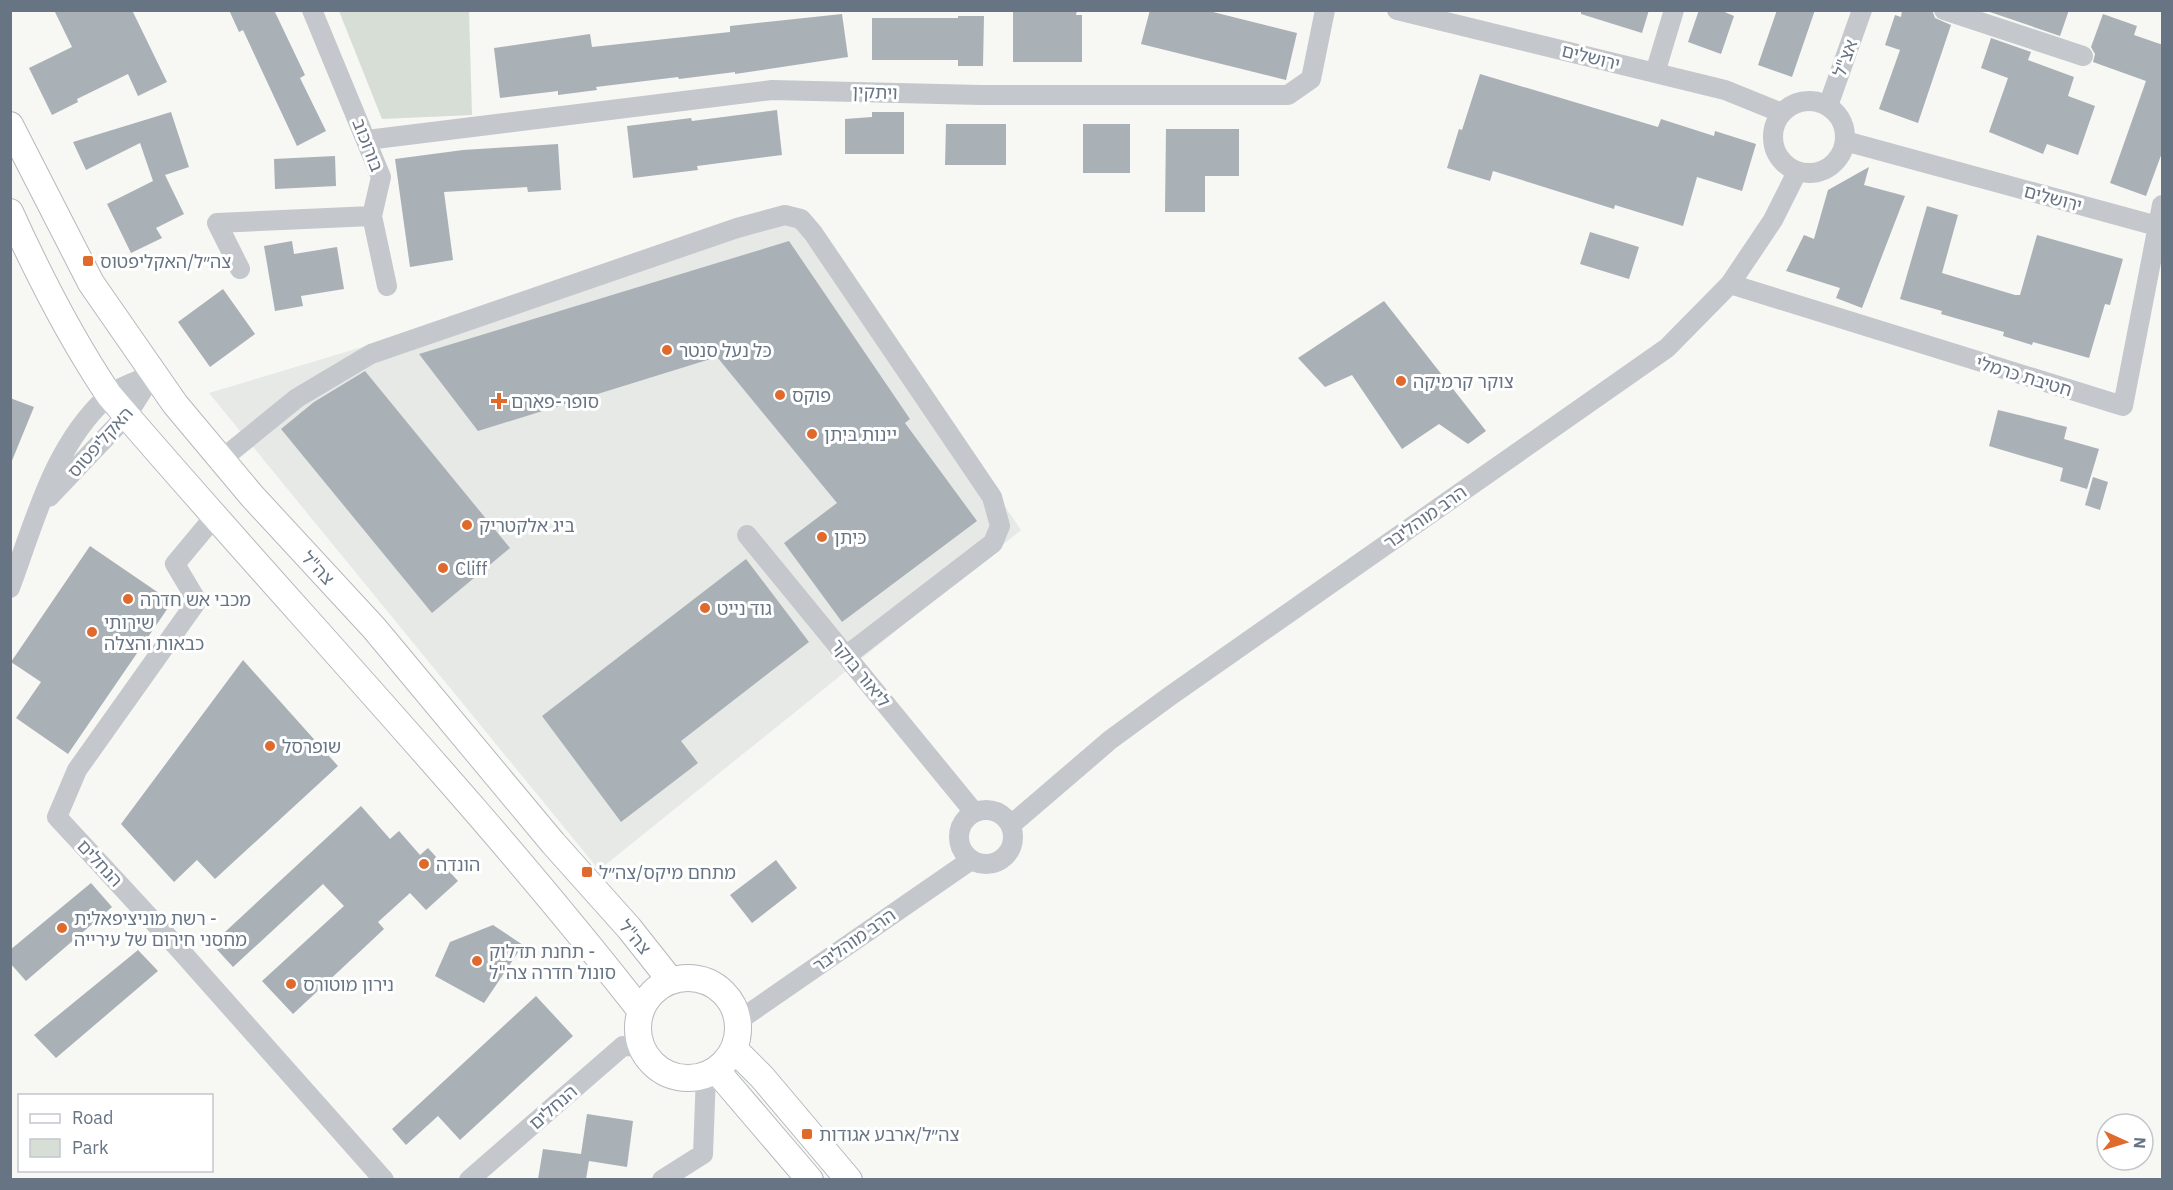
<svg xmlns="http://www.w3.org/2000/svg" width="2173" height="1190" font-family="'IBM Plex Sans','Noto Sans Hebrew',sans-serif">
  <rect width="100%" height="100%" fill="#f7f7f4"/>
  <path fill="#e7e9e7" d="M806,214L1021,530L599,870L209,393Z"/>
  <path fill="#d7ded5" d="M339,11H469L472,115L382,119Z"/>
  <path fill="#a9b0b6" d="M54,10H132L167,82L138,96L128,74L77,99L78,102L52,115L29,68L72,47Z
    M229,10H274L305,75L300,78L326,131L297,146L243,30L239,32Z
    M1013,10H1077L1076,15H1082V62H1013Z
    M1150,10H1205L1297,33L1286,80L1141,44Z
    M1581,10H1649L1642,33L1581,14Z
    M1699,10H1720L1734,16L1721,54L1688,42Z
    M1777,10H1815L1792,77L1758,65Z
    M1902,10H1932L1935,18L1951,25L1918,123L1879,109L1900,50L1885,45L1895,15L1901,17Z
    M1984,10H2069L2060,36Z
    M842,14L848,57L735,74V72L679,79L678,77L596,87L597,90L558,95V91L500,98L494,48L590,34L592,47L730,32V26Z
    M2103,14L2137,26L2134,35L2163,45V150L2146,196L2110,183L2146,81L2093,62L2095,54L2091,47Z
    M958,16H984L983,66H958V60H872V18H958Z
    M1991,38L2031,52L2028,60L2074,77L2068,96L2095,106L2078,155L2047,144L2043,154L1989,132L2008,78L1981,68Z
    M1480,74L1658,127L1661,119L1714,136L1715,131L1756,144L1742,191L1697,177L1683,226L1615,205L1614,209L1493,171L1490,181L1447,168L1459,129L1462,130Z
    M777,110L782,155L697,166L698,170L633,178L627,126L691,118L692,121Z
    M171,112L189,167L165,175L184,214L156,228L162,238L131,253L107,204L153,181L140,143L86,170L73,142Z
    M872,112H904V154H845V119L872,117Z
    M946,124H1006V165H945Z
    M1083,124H1130V173H1083Z
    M1166,129H1239V176H1205V212H1165Z
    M558,144L561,190L528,192L527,187L444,192L453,260L410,267L395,159L463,150Z
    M335,156L336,186L275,189L274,159Z
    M1869,167L1864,185L1905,196L1862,308L1836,298L1840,288L1786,271L1804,235L1814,239L1828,190Z
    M1927,206L1958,215L1942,273L2015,295H2020L2037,235L2123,259L2110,305L2105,304L2089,358L2033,342L2032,345L2003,336L2004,332L1941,314L1942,311L1900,299Z
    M1590,232L1639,247L1629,279L1580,264Z
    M292,241L294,254L337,247L344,289L301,296L303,306L275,311L264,246Z
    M789,241L910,419L905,423L977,521L842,622L784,543L837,503L717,357L478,431L419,354Z
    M223,289L255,334L210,367L178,322Z
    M1384,301L1486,431L1468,444L1439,424L1402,449L1352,375L1325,387L1298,358Z
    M365,371L510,548L432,613L281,429L314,402Z
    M10,398L34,407L11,463H10Z
    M1998,410L2067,427L2064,439L2099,449L2087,489L2060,481L2063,468L1989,446Z
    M2093,477L2108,482L2100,510L2085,505Z
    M90,546L172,602L68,754L16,718L41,682L11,662Z
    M746,559L809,642L681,741L698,763L621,822L542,716Z
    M243,660L338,766L215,879L197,860L174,882L121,824Z
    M361,806L390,839L399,831L420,855L428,848L458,881L426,910L410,893L378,922L384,929L293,1014L262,981L344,906L323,884L233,967L212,944Z
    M776,860L797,888L752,923L730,895Z
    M91,883L112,907L26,981L10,963V950Z
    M493,925L523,945L484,1003L435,976L450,942Z
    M138,950L158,971L56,1058L34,1035Z
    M536,996L573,1036L460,1140L438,1116L406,1145L392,1129Z
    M587,1114L633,1121L627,1167L589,1161L586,1179H538L543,1149L581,1154Z"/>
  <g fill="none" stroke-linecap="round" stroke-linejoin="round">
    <g stroke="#b5b9bd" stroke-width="28">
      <path id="major" d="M10,125L91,283L175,404L252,496L374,628L553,843L629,928L671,981
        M10,212C39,276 70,337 109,395C285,601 474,797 641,1011
        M638 1028a50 50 0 1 1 100 0a50 50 0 1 1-100 0Z
        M734,1049L762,1077L849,1180
        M716,1070L810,1180"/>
    </g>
    <path stroke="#c4c7cb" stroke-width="20" d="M312,10L381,177L372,216L387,286
      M1397,10L1725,90L1782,113
      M1944,10L2083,56
      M1655,73L1674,10
      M1773 137a36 36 0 1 1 72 0a36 36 0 1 1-72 0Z
      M1828,106L1862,10
      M367,140L772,90L981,95H1288L1311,79L1325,10
      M1845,141L2157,226
      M240,269L217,223L372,216
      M1730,284L2123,406L2162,205
      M222,459L297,398L371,354L737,228L785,215L801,219L813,233L992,497L1000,526L993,543L846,656
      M49,497L127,415L153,374
      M215,516L175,564L197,601L77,770L57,817L179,949L384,1180
      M747,535L974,812
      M10,588C35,521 53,446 108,396C119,386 139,381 153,374
      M959 837a27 27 0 1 1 54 0a27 27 0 1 1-54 0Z
      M1011,825L1110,740L1170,696L1667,348L1730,284L1773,220L1797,172
      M738,1021L971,860
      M469,1180L623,1046L642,1047
      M662,1180L703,1154L706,1075"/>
    <use href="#major" stroke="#fff" stroke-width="26"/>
  </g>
  <g fill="#e06a2b" stroke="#fff" stroke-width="2">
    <rect x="82" y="255" width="12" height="12" rx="3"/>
    <circle cx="667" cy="350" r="6"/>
    <circle cx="1401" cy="381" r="6"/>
    <circle cx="780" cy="395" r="6"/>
    <path d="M496 392h6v6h6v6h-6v6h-6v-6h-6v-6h6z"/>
    <circle cx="812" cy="434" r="6"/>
    <circle cx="467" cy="525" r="6"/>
    <circle cx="822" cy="537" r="6"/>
    <circle cx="443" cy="568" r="6"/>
    <circle cx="128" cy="599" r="6"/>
    <circle cx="705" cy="608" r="6"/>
    <circle cx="92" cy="632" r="6"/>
    <circle cx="270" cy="746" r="6"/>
    <circle cx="424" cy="864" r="6"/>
    <rect x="581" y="866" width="12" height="12" rx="3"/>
    <circle cx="62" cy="928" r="6"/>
    <circle cx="477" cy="961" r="6"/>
    <circle cx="291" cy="984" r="6"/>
    <rect x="801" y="1128" width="12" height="12" rx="3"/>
  </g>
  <g text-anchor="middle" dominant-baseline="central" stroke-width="6" stroke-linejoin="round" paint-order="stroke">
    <g font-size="18" fill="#667484" stroke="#fff">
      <text transform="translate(1591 57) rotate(14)">ירושלים</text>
      <text transform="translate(1845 58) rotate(-70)">אצ"ל</text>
      <text transform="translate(875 92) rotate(2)">ויתקין</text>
      <text transform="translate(368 145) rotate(69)">בורוכוב</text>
      <text transform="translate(2053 198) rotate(15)">ירושלים</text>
      <text transform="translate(2024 376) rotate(17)">חטיבת כרמלי</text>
      <text transform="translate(100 442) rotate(-48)">האקליפטוס</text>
      <text transform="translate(1425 517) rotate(-35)">הרב מוהליבר</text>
      <text transform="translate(318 568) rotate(47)">צה"ל</text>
      <text transform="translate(861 673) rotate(51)">ליאור בוקר</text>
      <text transform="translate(100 863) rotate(47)">הנחלים</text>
      <text transform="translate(635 937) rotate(50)">צה"ל</text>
      <text transform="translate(854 940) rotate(-35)">הרב מוהליבר</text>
      <text transform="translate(553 1107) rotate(-41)">הנחלים</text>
    </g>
    <g font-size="18" fill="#667484" stroke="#fff" text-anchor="start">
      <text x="100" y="261">צה״ל/האקליפטוס</text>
      <text x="679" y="350">כל נעל סנטר</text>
      <text x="1413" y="381">צוקר קרמיקה</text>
      <text x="792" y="395">פוקס</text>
      <text x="511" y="401">סופר-פארם</text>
      <text x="824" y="434">יינות ביתן</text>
      <text x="479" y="525">ביג אלקטריק</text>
      <text x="834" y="537">כיתן</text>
      <text x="455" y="568">Cliff</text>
      <text x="140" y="599">מכבי אש חדרה</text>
      <text x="717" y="608">גוד נייט</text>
      <text x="104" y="622">שירותי<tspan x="104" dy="21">כבאות והצלה</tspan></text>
      <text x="282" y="746">שופרסל</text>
      <text x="436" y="864">הונדה</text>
      <text x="599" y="872">מתחם מיקס/צה״ל</text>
      <text x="74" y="918">רשת מוניציפאלית -<tspan x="74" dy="21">מחסני חירום של עירייה</tspan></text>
      <text x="489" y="951">תחנת תדלוק -<tspan x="489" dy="21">סונול חדרה צה"ל</tspan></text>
      <text x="303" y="984">נירון מוטורס</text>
      <text x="819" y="1134">צה״ל/ארבע אגודות</text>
    </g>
  </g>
  <rect width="2173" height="1190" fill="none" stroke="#667484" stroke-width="24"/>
  <rect x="18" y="1094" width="195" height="78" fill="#ffffff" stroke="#c2c7ce" stroke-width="1.5"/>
  <rect x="30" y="1114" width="30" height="9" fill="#ffffff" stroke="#c2c7ce" stroke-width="1.5"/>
  <text x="72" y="1124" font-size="18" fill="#667484">Road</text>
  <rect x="30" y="1139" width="30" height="18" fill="#d7ded5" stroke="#c2c7ce" stroke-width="1.5"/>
  <text x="72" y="1154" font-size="18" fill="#667484">Park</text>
  <g transform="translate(2125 1142) rotate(94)"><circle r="28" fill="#ffffff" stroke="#c2c7ce" stroke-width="1.5"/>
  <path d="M0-4.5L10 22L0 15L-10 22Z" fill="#e06a2b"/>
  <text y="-9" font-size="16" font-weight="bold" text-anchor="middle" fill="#667484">N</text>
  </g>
</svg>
